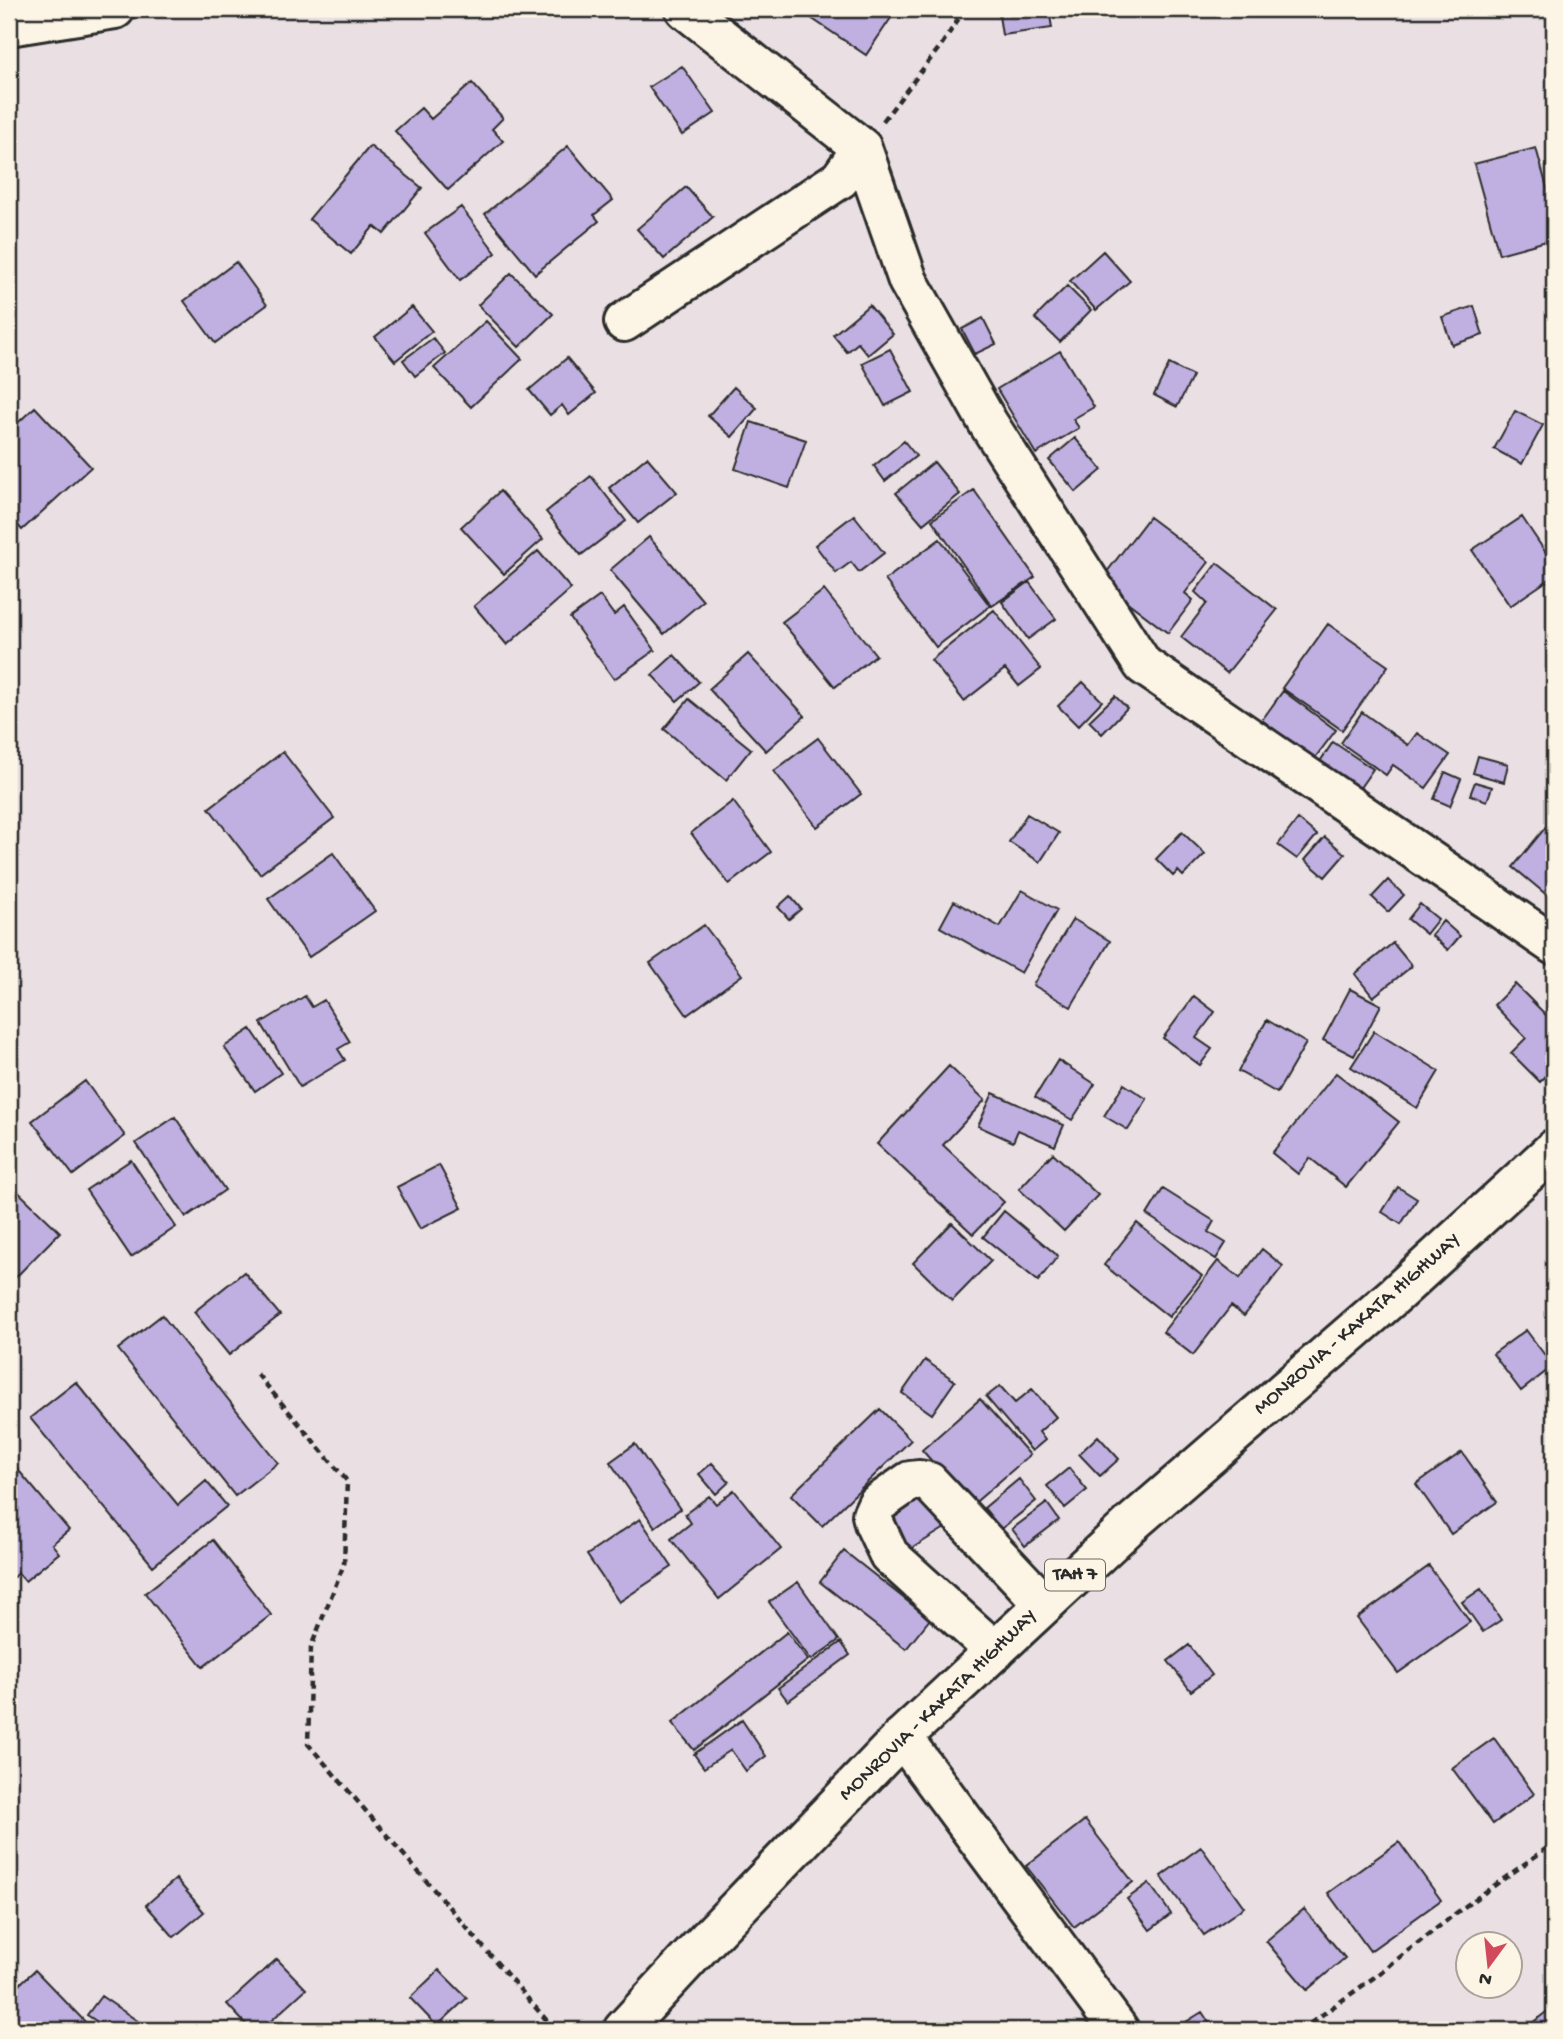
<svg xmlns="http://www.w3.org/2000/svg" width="1563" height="2039" font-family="'Gochi Hand',sans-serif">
  <rect width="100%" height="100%" fill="#eae0e4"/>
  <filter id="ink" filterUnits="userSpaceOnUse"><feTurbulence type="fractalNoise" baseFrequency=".0143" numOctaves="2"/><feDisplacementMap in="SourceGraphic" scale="14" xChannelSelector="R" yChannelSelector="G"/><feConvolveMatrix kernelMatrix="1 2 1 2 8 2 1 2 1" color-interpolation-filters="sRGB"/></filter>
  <g filter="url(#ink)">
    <path fill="#bfb0e1" stroke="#2b2b2b" stroke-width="2" d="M813,9H897L866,55L808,16Z
      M998,9H1049L1052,28L1002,35Z
      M682,66L715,113L682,135L649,87Z
      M472,83L503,118L492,129L503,141L448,190L395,131L421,108L431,119Z
      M370,146L422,188L384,234L374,226L351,254L309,219Z
      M568,146L613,200L594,215L599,221L535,274L485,214Z
      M1536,148L1554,213V239L1499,254L1474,164Z
      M686,187L713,217L664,259L637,229Z
      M461,207L496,253L460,280L425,233Z
      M1103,251L1130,281L1096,310L1070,281Z
      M236,262L267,305L215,343L184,301Z
      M511,273L553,314L519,347L478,305Z
      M1067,286L1091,310L1060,342L1035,318Z
      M869,305L893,334L868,355L858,343L847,352L833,335Z
      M1474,306L1483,335L1452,345L1442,317Z
      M412,307L432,331L395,361L375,337Z
      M983,318L996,344L975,354L962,329Z
      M486,321L522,359L471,407L434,368Z
      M433,338L445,353L415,376L403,360Z
      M890,349L913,392L885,406L862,363Z
      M1060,351L1094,407L1073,419L1079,428L1036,454L997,389Z
      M567,358L596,393L569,415L562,405L550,415L529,390Z
      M1169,364L1193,376L1177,407L1154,395Z
      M734,387L757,408L732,437L708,416Z
      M35,407L91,467L22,530L9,515V431Z
      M1515,411L1543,425L1522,464L1494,449Z
      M751,422L806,440L789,488L735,469Z
      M1075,438L1102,470L1076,492L1049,460Z
      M904,441L916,456L885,481L874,466Z
      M647,457L677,492L638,523L609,488Z
      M934,462L960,494L923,524L896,493Z
      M591,476L626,521L581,555L546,512Z
      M974,490L1035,577L992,606L932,520Z
      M500,491L543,539L504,574L461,527Z
      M854,515L884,553L859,572L851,562L836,573L815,545Z
      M1149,517L1209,562L1185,593L1193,600L1168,633L1100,581Z
      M1522,517L1554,565V576L1510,606L1472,550Z
      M649,537L703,601L664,634L610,570Z
      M940,539L990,606L936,647L885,580Z
      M538,551L571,589L507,645L474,606Z
      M1217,563L1277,610L1227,673L1181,637L1207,603L1195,592Z
      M1029,582L1056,619L1028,639L1002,602Z
      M824,590L876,655L835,687L782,622Z
      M600,596L614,615L624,607L655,650L614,679L570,618Z
      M994,610L1041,669L1019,686L1005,669L964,701L931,660Z
      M1328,624L1388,666L1342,730L1282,688Z
      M748,654L805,716L766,751L709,689Z
      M674,655L699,682L677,701L652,675Z
      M1083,682L1102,701L1078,726L1058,706Z
      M1283,691L1336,730L1314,759L1262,720Z
      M1115,696L1127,708L1102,734L1089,721Z
      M689,699L751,749L726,780L664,729Z
      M1362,712L1408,745L1417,733L1450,755L1426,788L1393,765L1386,775L1341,743Z
      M818,738L861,794L817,827L774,771Z
      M1333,742L1373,769L1357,792L1317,766Z
      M283,752L334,818L260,874L209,808Z
      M1478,756L1508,764L1504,782L1473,773Z
      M1445,772L1461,779L1450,806L1434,799Z
      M1475,782L1492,787L1487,801L1470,795Z
      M733,801L771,852L729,884L691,833Z
      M1027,814L1059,833L1040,862L1009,842Z
      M1298,819L1317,835L1297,859L1278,845Z
      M1549,823L1554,827V901L1513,867Z
      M1182,832L1205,854L1183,876L1178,871L1173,876L1156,859Z
      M1325,837L1345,854L1325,877L1305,860Z
      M333,853L375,911L309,957L268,899Z
      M1388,880L1404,895L1388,912L1372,897Z
      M1022,890L1057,910L1021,973L940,927L954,901L1000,927Z
      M790,896L801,909L789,919L778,907Z
      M1420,904L1438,919L1426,934L1408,919Z
      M1073,919L1110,941L1071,1007L1033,985Z
      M1443,921L1460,936L1448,950L1431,935Z
      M704,925L742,975L687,1015L650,963Z
      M1393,943L1412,966L1373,997L1355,974Z
      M1515,984L1547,1016L1552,1010L1554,1011V1068L1540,1082L1511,1053L1526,1038L1494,1005Z
      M1350,989L1381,1005L1354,1056L1323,1040Z
      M305,996L312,1007L324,1000L350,1042L338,1049L345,1060L300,1087L261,1023Z
      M1194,996L1215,1012L1196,1038L1212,1049L1200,1065L1163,1038Z
      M1267,1020L1306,1043L1277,1093L1238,1071Z
      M251,1029L281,1073L255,1091L224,1047Z
      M1374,1031L1439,1071L1417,1108L1351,1067Z
      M1058,1060L1095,1084L1072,1120L1035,1097Z
      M949,1066L985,1100L943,1145L1004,1202L973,1234L877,1144Z
      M1336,1073L1399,1122L1346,1187L1310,1158L1298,1174L1272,1153Z
      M85,1081L125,1136L73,1175L32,1121Z
      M1124,1084L1147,1099L1128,1130L1104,1116Z
      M993,1093L1064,1125L1055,1146L1018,1130L1013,1142L978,1126Z
      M175,1117L225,1190L186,1217L136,1143Z
      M1053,1153L1098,1195L1064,1231L1019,1189Z
      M131,1160L176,1227L131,1257L86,1190Z
      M439,1165L462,1208L420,1229L397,1187Z
      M9,1183L60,1232L14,1279L9,1274Z
      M1398,1187L1417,1199L1401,1224L1382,1212Z
      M1163,1189L1214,1221L1208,1232L1226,1243L1216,1259L1147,1215Z
      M1004,1211L1058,1256L1038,1281L983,1237Z
      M952,1223L991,1261L952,1301L913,1263Z
      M1137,1223L1202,1276L1169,1317L1104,1265Z
      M1262,1249L1283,1266L1244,1316L1231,1306L1193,1355L1163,1332L1218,1261L1240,1278Z
      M244,1272L280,1315L229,1355L194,1312Z
      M162,1315L278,1463L235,1496L118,1349Z
      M1526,1330L1553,1366L1521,1391L1493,1354Z
      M925,1360L955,1381L932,1414L902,1393Z
      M76,1382L178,1505L206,1481L227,1506L153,1566L30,1418Z
      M1000,1386L1015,1403L1032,1389L1056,1417L1039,1432L1045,1440L1032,1451L986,1397Z
      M980,1399L1030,1455L971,1506L922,1450Z
      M880,1409L911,1440L822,1526L791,1495Z
      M1098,1436L1119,1459L1100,1476L1079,1454Z
      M635,1444L680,1509L655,1527L610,1462Z
      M1462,1452L1497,1502L1451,1534L1416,1484Z
      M9,1459L69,1530L52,1544L59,1553L25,1581L18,1573L9,1581Z
      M712,1463L729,1482L716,1494L699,1474Z
      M1069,1468L1087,1490L1065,1508L1047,1486Z
      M1019,1479L1036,1501L1001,1529L984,1508Z
      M734,1490L781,1549L719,1599L671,1539L691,1523L685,1514L709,1496L716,1504Z
      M923,1495L945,1528L906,1552L885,1520Z
      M1047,1503L1059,1520L1025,1546L1012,1529Z
      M640,1519L672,1567L619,1602L587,1555Z
      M213,1540L271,1615L203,1667L145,1593Z
      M844,1551L930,1619L906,1649L820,1582Z
      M1429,1566L1470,1622L1398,1673L1357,1618Z
      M798,1582L839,1640L811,1660L769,1602Z
      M1481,1589L1501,1620L1483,1632L1462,1602Z
      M787,1632L808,1660L694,1750L672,1723Z
      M841,1642L850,1655L788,1701L778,1688Z
      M1189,1645L1212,1675L1191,1691L1168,1661Z
      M742,1720L766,1756L746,1771L731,1750L704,1768L694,1754Z
      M1494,1738L1534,1794L1493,1824L1452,1768Z
      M1085,1820L1133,1882L1074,1927L1026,1866Z
      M1399,1842L1441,1900L1370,1951L1328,1893Z
      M1201,1847L1244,1907L1204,1935L1161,1876Z
      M176,1879L204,1912L174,1937L146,1905Z
      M1149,1883L1171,1914L1150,1930L1127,1899Z
      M1304,1909L1345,1958L1307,1990L1266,1941Z
      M277,1959L306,1989L261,2030H251L227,2004Z
      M35,1970L93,2030H9V1994Z
      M439,1970L467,1998L437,2026L410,1998Z
      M101,1996L142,2024L137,2030H110L87,2015Z
      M1554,2006V2030H1523Z
      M1202,2012L1214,2030H1173Z"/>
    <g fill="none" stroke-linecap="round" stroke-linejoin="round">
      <g stroke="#2b2b2b" stroke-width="44">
        <path id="minor" d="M685,9L862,148L908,281L988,423L1143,665L1554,945
          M9,26L115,9
          M624,322L840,179L862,148
          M995,1651L889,1555L874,1523L872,1515L877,1504L910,1481L919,1480L929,1482L1044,1604
          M902,1737L1119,2030"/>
      </g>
      <g stroke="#2b2b2b" stroke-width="44">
        <path id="highway" d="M623,2030L698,1949L902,1737L1132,1523L1396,1294L1554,1149"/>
      </g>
      <path stroke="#2b2b2b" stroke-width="4.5" stroke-dasharray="7 5" stroke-linecap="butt" d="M883,121L942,44L965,9
        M257,1374L347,1481L344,1564L311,1647L308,1744L555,2030
        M1301,2030L1376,1976L1460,1910L1554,1843"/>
      <use href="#minor" stroke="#fcf5e5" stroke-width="38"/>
      <use href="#highway" stroke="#fcf5e5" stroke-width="38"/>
    </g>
  </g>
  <g text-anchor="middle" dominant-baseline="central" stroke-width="7" stroke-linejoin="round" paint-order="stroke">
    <rect fill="#fcf5e5" stroke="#6a6863" stroke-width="2" x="1045" y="1559.5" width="60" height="31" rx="5"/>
    <g font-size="19" font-weight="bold" fill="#2b2b2b">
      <text x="1075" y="1575">TAH 7</text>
    </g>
    <g font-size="21" fill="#2b2b2b" stroke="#fcf5e5">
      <text transform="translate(1358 1325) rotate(-41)">MONROVIA - KAKATA HIGHWAY</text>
      <text transform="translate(939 1706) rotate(-44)">MONROVIA - KAKATA HIGHWAY</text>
    </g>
  </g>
  <rect width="1563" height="2039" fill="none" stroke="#fcf5e5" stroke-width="35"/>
  <rect x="18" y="18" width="1528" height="2004" fill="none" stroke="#2b2b2b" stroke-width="2.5" filter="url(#ink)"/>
  <g transform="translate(1489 1965) rotate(195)"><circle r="33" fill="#fcf5e5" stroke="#a8a49b" stroke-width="2"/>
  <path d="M0-5L12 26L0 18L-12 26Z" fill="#d1495b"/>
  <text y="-10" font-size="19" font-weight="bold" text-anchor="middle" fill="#2b2b2b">N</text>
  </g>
</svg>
